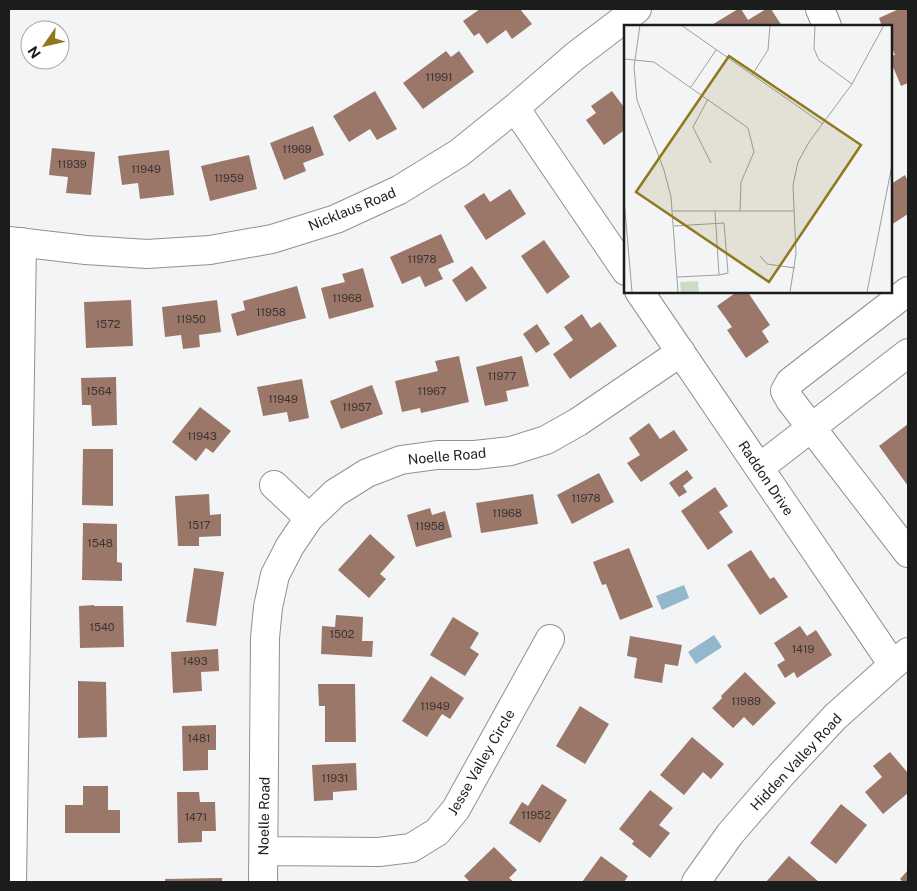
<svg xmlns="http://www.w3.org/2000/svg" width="917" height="891" font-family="'Public Sans',sans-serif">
  <rect width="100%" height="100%" fill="#f3f4f6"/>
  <path fill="#93b7cd" d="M684,585L689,598L662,610L656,596Z
    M714,635L722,647L696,664L688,652Z"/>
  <path fill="#9b776a" d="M480,9H520L532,24L512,39L506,30L487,44L479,33L474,36L463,21Z
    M738,9H741L748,20L766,9H771L782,26H710Z
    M899,9H908V83L901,86L891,62V56L895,55L891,45V26H882L879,18Z
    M446,51L451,57L459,51L474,72L423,109L403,83Z
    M375,91L397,129L377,140L370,129L349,142L333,116Z
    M612,91L623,106L626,103V129L604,145L586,120L596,113L591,106Z
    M313,126L324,155L303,163L306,171L284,180L270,143Z
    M52,148L95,152L91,195L66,193L68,177L49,175Z
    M169,150L174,195L140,199L138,183L122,185L118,156Z
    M249,155L257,189L210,201L201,166Z
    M905,175L908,181V214L891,225V184Z
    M510,189L526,214L486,240L464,206L484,193L490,202Z
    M441,234L454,262L438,269L443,279L425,287L420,276L402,284L390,257Z
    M544,240L570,277L547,294L521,256Z
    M472,266L487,288L466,302L452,280Z
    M363,268L374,307L329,319L321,288L345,282L342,274Z
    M297,286L306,318L237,336L231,314L245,310L243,301Z
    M738,291H747L770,325L762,331L769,342L746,358L727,330L732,327L717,306Z
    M131,300L133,346L86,348L84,302Z
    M217,300L221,332L199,335L200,347L183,349L181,335L165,337L162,307Z
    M582,314L591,328L600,322L617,346L570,379L553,354L573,340L564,327Z
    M537,324L550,344L536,353L523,334Z
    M459,356L469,402L421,413L420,408L402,412L395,381L438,371L435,361Z
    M522,356L529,386L506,391L508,401L485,406L476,367Z
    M116,377L117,425L92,426L91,405H82L81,378Z
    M302,379L309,418L289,422L287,412L263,416L257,387Z
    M372,385L383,414L341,429L330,401Z
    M200,407L231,431L213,453L206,448L196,461L172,442Z
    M649,423L660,439L674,430L688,450L641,482L627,463L640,455L629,438Z
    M908,424V486L879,446Z
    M83,449H113V506L82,505Z
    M687,470L693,478L683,486L687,492L679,497L669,483Z
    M599,473L614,502L572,524L557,495Z
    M715,487L728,506L719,512L733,532L708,550L681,511Z
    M209,494L210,515L221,514V536L199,537V546H178L175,496Z
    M533,494L538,524L481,533L476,503Z
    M430,508L432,515L445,511L452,537L416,547L407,515Z
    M83,523L117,524V562L122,563V581L82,580Z
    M370,534L395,557L380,574L386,579L369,598L338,570Z
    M629,548L653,607L620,620L606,584L602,585L593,562Z
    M751,550L770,579L774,577L788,597L760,615L727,565Z
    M194,568L224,572L216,626L186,622Z
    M94,605V606H123L124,647L80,648L79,606Z
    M336,615L363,617L362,641H373L372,657L321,654L322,626L335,627Z
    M453,617L479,633L470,648L479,654L465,676L430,655Z
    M800,626L807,636L816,630L832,655L797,678L794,672L785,678L777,665L785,660L774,643Z
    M630,636L682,645L678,666L665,664L662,683L634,678L637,658L627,656Z
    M218,649L219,671L201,672L202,691L173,693L171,652Z
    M745,672L776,703L753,726L744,717L733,728L712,708L722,698L721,696Z
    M431,676L464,698L450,719L442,714L427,737L402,721Z
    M78,681L106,682L107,737L78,738Z
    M318,684H355L356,742H325V706H319Z
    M580,706L609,724L585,764L556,746Z
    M216,725V750H208V770L183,771L182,726Z
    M692,737L724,764L711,779L703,772L684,795L660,775Z
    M890,752L908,773V793L883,814L865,792L882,777L873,766Z
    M356,763L357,790L333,792V800L314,801L312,765Z
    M542,784L567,800L540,843L509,823L522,802L528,806Z
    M83,786H108V810H120V833H65V805H83Z
    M650,790L673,808L659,825L670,833L650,858L632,844L634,841L619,829Z
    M177,792H199L200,802H215L216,831H202V842L178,843Z
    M841,804L867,825L836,864L810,843Z
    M494,847L517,870L509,878L514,882H470L464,876Z
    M601,856L628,876L624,882H582Z
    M789,856L819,882H766Z
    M908,870V882H903L900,879Z
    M222,878V882H165V879Z"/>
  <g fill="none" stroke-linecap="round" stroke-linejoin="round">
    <g stroke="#909193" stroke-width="30">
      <path id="minor" d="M820,9L827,26
        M515,108L626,271
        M9,241L86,250L147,254L210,250L272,239L336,219L399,190L459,153L515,108L574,57L637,9
        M639,291L893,665
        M908,291L790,382L785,391L790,400L908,553
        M759,468L908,353
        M274,485L309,518
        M264,851L379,852L411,848L437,832L456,809L550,639
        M12,882L22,242
        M263,882L265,638L268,607L275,575L290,546L309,518L335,493L367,473L401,460L437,455H475L511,451L546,440L578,422L681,352
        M696,882L730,834L781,775L835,717L893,665L908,652"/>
    </g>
    <use href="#minor" stroke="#fff" stroke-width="28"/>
  </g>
  <g text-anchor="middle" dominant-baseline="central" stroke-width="4.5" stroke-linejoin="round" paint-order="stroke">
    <g font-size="11" fill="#3b3330">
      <text x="439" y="77">11991</text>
      <text x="297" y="149">11969</text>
      <text x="72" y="164">11939</text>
      <text x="146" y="169">11949</text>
      <text x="229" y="178">11959</text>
      <text x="422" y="259">11978</text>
      <text x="347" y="298">11968</text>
      <text x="271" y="312">11958</text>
      <text x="191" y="319">11950</text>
      <text x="108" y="324">1572</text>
      <text x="502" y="376">11977</text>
      <text x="99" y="391">1564</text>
      <text x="432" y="391">11967</text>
      <text x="283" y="399">11949</text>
      <text x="357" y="407">11957</text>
      <text x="202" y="436">11943</text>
      <text x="586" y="498">11978</text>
      <text x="507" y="513">11968</text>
      <text x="199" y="525">1517</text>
      <text x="430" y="526">11958</text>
      <text x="100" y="543">1548</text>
      <text x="102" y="627">1540</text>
      <text x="342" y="634">1502</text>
      <text x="803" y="649">1419</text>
      <text x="195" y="661">1493</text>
      <text x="746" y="701">11989</text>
      <text x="435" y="706">11949</text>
      <text x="199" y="738">1481</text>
      <text x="335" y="778">11931</text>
      <text x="536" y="815">11952</text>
      <text x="196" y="817">1471</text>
    </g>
    <g font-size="14" fill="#1b1c1c" stroke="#fff">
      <text transform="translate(352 209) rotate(-22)">Nicklaus Road</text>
      <text transform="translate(447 456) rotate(-5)">Noelle Road</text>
      <text transform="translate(766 478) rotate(56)">Raddon Drive</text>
      <text transform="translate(481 762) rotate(-60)">Jesse Valley Circle</text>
      <text transform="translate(796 762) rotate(-47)">Hidden Valley Road</text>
      <text transform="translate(264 816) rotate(-89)">Noelle Road</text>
    </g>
  </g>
  <g transform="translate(624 25)">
    <rect width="268" height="268" fill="#f3f4f6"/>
    <path d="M74,256L75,267H57L56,257Z" fill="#cadcc5"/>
    <path fill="none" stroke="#9d9e9f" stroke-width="1" d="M16,0L10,42L13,75L40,145L47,172L54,267M57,0L199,99M191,0L190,24L195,35L228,59M0,34L30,37L124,103L130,127L117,157L116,186M128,50L144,25L146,0M67,62L92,25M84,74L69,102L87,138M0,174L8,267M49,186H170M50,201L100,198L104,248L95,250M136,231L143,239L171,243M53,252L95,250L91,186M166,267L172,229L169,160L174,137L185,117L228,59L260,0M243,267L268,140"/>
    <path fill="#90781e" fill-opacity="0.15" stroke="#90781e" stroke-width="2.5" d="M105,31L237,120L145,257L12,167Z"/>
    <rect width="268" height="268" fill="none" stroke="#1b1c1c" stroke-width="2.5"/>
  </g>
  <rect width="917" height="891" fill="none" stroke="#1b1c1c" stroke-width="20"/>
  <g transform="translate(45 45) rotate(236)"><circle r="24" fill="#ffffff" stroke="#a4a4a4"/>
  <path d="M0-4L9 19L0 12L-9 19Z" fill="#90781e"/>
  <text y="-8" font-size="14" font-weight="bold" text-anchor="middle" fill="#1b1c1c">N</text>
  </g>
</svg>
